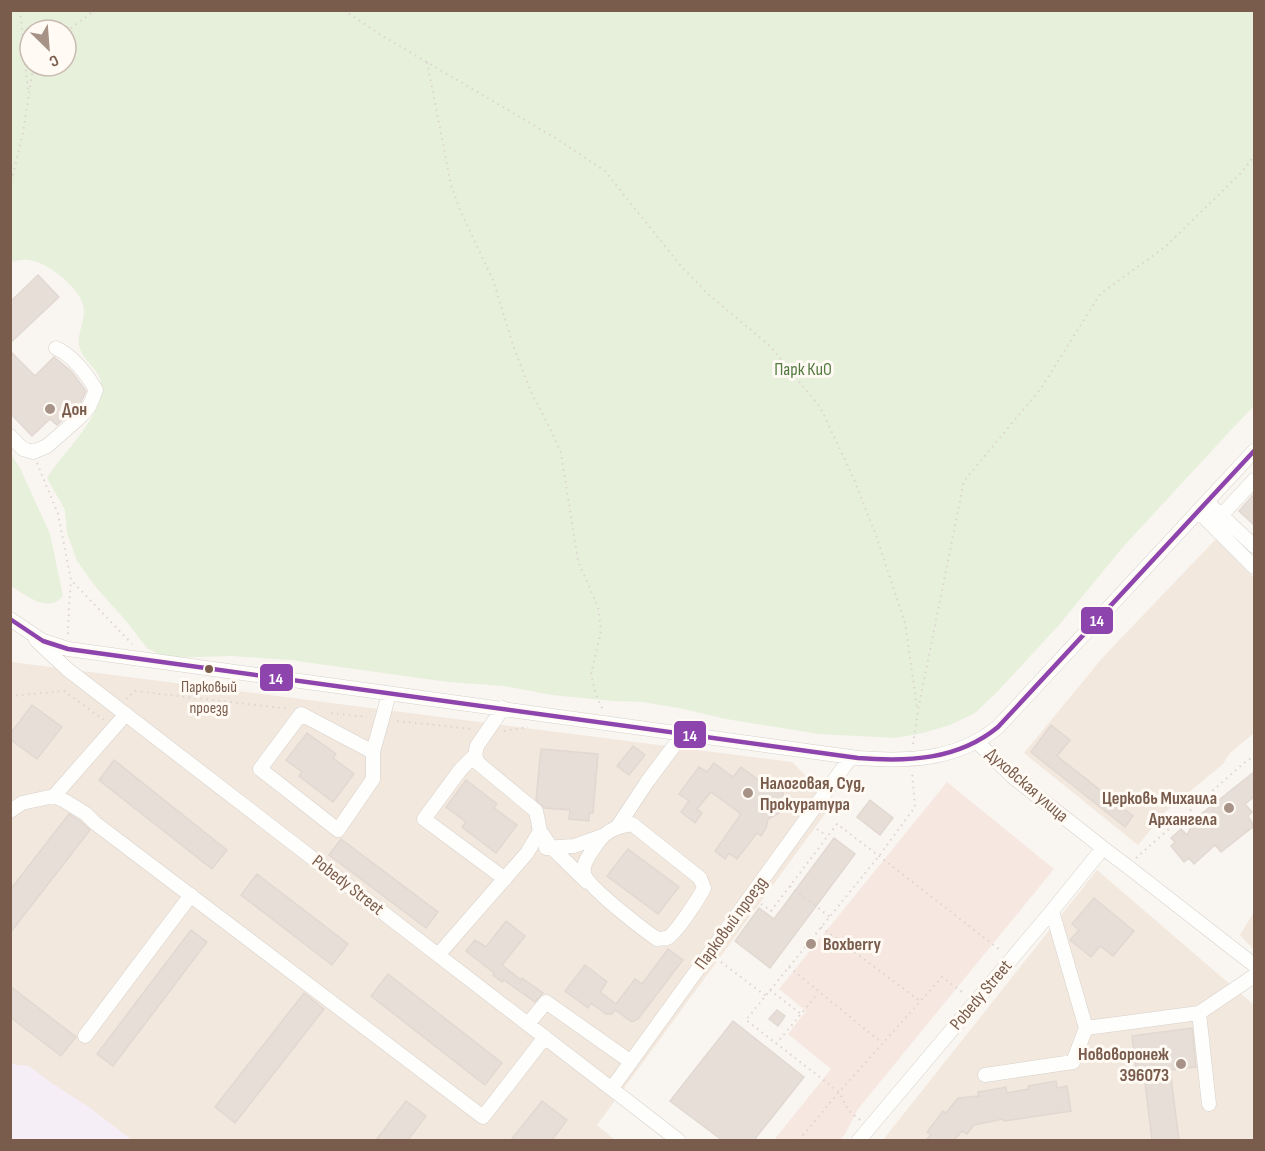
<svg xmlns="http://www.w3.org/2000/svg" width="1265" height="1151" font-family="'Sofia Sans Condensed',sans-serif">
  <rect width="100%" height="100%" fill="#f9f5f0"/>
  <path fill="#f2e8de" d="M1216,539L1254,578V733L1230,753L1223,764L1165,812L1138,845L1024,753L1104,656Z
    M11,662L792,762L833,803L597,1125L615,1140H11Z
    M1097,870L1254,1005V1140H883Z
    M1254,912V950L1240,935Z"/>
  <path fill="#f6e8e1" d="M947,782L1054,869L858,1109L845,1134L840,1140H774L831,1069L788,1034L806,1011L779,989Z"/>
  <path fill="#f6eef6" d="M10,1064L29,1066L50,1082L89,1107L132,1140H11Z"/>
  <path fill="#e7f0db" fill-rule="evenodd" d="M10,11H1254V406L1231,430L1122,548L1059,625L997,692L975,713L950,725L923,733L895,738L819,734L726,719L679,708L643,702L613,701L552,695L504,686L448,682L290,660L232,656L166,658L147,648L126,621L95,586L77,561L67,533L65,510L47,478C64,451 95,425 101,393C105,368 83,366 79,345C77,331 87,319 83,305C79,287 47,262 29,260C23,259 16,261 11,262ZM30,30H66V66H30Z
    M11,454L20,468L50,534L63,596C49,614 25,595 11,586Z"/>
  <path fill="#e6ded7" stroke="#e2d8d2" stroke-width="1.5" d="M38,275L59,297L10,343V302Z
    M10,351L35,376L54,357L72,372L86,391L81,402L57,425L50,419L32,436L10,413Z
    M1254,494V525L1239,511Z
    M32,705L62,727L37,759L10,739V734Z
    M1051,725L1070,740L1057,756L1133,816L1125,827L1031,752Z
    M307,733L336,754L333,758L354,774L333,802L299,776L302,772L286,760Z
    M633,746L645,755L629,775L617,766Z
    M541,749L598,754L593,813H589V821L569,819L570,810L544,808L536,800Z
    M114,760L227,850L212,869L99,780Z
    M714,763L733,777L741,767L764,784L770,783L778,785L783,793L785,803L781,812L768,819L766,828L761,836L757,833L737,859L729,853L725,859L715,851L741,814L711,792L697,809L702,813L695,823L681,812L689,801L679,794L699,767L707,772Z
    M1254,772V797L1245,804L1252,812L1248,816L1254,826L1221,852L1215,845L1194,864L1189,858L1184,862L1171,846L1175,842L1171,838L1181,829L1187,835L1195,819Z
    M466,780L497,804L494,808L517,825L496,853L462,827L466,822L446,807Z
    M870,800L893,818L880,835L857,817Z
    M69,814L80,821L90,830L10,933V890Z
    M834,838L855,854L770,968L735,941L759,908L774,919Z
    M341,839L438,912L426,928L329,855Z
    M628,849L679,887L658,914L607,876Z
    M257,874L348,944L332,965L241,895Z
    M1094,898L1134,931L1113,956L1100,946L1091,957L1070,940L1079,930L1072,924Z
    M506,921L525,936L502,965L521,980L522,978L543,993L535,1002L504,980L502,982L493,975L494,973L466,951L475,940L486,947Z
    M191,930L207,942L113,1066L97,1054Z
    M668,949L683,960L638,1019L632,1022L615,1010L612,1014H606L591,1003L588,1008L565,991L585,965L607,982L600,992L616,1004L635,979L642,984Z
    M388,974L502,1063L485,1085L371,996Z
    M10,986L76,1037L61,1056L10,1017Z
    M304,993L324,1009L235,1123L215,1107Z
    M777,1010L785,1016L778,1026L769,1019Z
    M733,1021L804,1077L754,1140H722L670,1101Z
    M1192,1028L1196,1067L1170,1070L1179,1140H1152L1144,1074L1137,1075L1132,1036Z
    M1056,1081L1057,1088L1067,1086L1071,1111L1004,1121L1003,1119L974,1125L967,1134L962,1131L954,1140H926L931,1135L927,1132L943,1111L946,1113L958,1098L979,1096L978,1092L1006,1087L1007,1093L1029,1089L1028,1086Z
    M406,1101L426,1116L408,1140H376Z
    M542,1101L567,1120L552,1140H511Z"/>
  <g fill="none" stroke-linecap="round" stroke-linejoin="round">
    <g stroke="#d7d1cb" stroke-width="15">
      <path id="minor" d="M10,436L23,449L33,452L47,446L78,419L89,407L96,390C86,373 73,356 56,348
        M1207,502L1254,546
        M1198,511L1254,567
        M1217,520L1254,480
        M10,619L43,641L68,649L858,758C908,762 958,760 998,727L1254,451
        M36,640L67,669L678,1140
        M503,708L477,746L475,755L478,763L536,811L540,831L551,847L587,882
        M977,742L1013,777L1103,848L1127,866L1254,965
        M373,752V779L338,830L260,769L301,714L373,752L389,694
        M475,755L461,769L424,819L505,879
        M54,796L126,714
        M10,811L22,803L54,796L65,801L86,814L95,823L483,1117L545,1037
        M632,824L700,878L704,888C699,898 675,935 667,938C664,939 660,938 657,939C644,930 586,886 584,873C582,865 589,855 594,848C604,832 613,827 632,824Z
        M618,826L647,782L683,734
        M546,848L574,846L602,836
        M1052,911L1086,1028L1199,1013L1254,976
        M438,955L527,853L540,831
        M1199,1013L1209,1104
        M528,1024L546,1002L631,1062
        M85,1036L191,895
        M985,1075L1073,1062L1086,1028
        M612,1088L851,757
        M859,1140L1052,911L1103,848"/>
    </g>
    <path stroke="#dcd5d0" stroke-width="2" stroke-dasharray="1.5 4.5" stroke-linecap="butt" d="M20,10L28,91
      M344,10L381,35L557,139L605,171L680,265L708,294L770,346L820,407L853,477L876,535L905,623L917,707
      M66,32L95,10
      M427,62L451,185L460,210L493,280L514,348L531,392L550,428L561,453L578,561L598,607L601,631L591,674L596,695L603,710
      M10,187L23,133L33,68L35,66
      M37,463L58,514L71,580L132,644
      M68,634L69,606L71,580
      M10,696L64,691L104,720
      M126,699L135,691L290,709
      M331,713L367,717
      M397,721L472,729
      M504,731L528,727
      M913,744L918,710L964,481L1042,387L1100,294L1165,247L1242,172L1254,156
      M817,829L827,836
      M1136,858L1244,763L1254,756
      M790,886L830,917
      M761,904L771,911L837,824L879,856L1000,950
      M821,927L920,1001
      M721,962L766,996
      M789,967L882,1043
      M770,990L801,1014L818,993
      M776,1044L801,1014
      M860,1120L848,1110L839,1092L746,1020L879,856L915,807L912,771
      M799,1140L839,1092L942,977L965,994"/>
    <use href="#minor" stroke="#fefefd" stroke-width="14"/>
    <g stroke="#fffaf3" stroke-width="9">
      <path id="bus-1" d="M10,619L43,641L68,649L858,758C908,762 958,760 998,727L1254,451"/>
    </g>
    <use href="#bus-1" stroke="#8e44ad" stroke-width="4.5"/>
  </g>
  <g fill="#a69286" stroke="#fffaf3" stroke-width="2">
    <circle cx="50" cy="409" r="6"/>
    <circle cx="748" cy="793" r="6"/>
    <circle cx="1229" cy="808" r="6"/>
    <circle cx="811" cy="944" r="6"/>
    <circle cx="1181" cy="1064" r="6"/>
  </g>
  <circle fill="#7a5c4d" stroke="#fffaf3" stroke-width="2" cx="209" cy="669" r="5"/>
  <g text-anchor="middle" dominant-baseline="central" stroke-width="6" stroke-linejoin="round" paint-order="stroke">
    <g font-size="16" fill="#7a5c4d" stroke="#fffaf3">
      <text x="209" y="687">Парковый<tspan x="209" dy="21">проезд</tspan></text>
    </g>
    <g font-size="18" fill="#537a41" stroke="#fffaf3">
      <text x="803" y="369">Парк КиО</text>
    </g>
    <g font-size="18" font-weight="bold" fill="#7a5c4d" stroke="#fffaf3" text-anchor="start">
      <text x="62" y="409">Дон</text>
      <text x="760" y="783">Налоговая, Суд,<tspan x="760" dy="21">Прокуратура</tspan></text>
      <text x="1217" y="798" text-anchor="end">Церковь Михаила<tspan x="1217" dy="21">Архангела</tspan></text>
      <text x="823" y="944">Boxberry</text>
      <text x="1169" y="1054" text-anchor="end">Нововоронеж<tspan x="1169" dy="21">396073</tspan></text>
    </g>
    <g font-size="18" fill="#7a5c4d" stroke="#fffaf3">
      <text transform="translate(1027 785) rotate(41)">Духовская улица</text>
      <text transform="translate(348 885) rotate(38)">Pobedy Street</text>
      <text transform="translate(731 923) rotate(-54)">Парковый проезд</text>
      <text transform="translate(981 995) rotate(-50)">Pobedy Street</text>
    </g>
  </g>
  <g stroke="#fffaf3" stroke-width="2">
    <rect x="1080" y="606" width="34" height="29" rx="6" fill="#8e44ad"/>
    <rect x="259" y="663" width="35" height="29" rx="6" fill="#8e44ad"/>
    <rect x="673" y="720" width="34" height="29" rx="6" fill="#8e44ad"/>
  </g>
  <g font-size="16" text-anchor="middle" font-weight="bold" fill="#fff">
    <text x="1097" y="626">14</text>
    <text x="276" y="684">14</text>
    <text x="690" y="741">14</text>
  </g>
  <rect width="1265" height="1151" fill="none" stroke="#7a5c4d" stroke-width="24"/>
  <g transform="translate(48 48) rotate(155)"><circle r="28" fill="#fffaf3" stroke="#cabbb1" stroke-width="1.5"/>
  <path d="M0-4.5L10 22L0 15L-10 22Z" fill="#a69286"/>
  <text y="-9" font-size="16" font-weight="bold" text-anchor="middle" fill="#7a5c4d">С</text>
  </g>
</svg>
